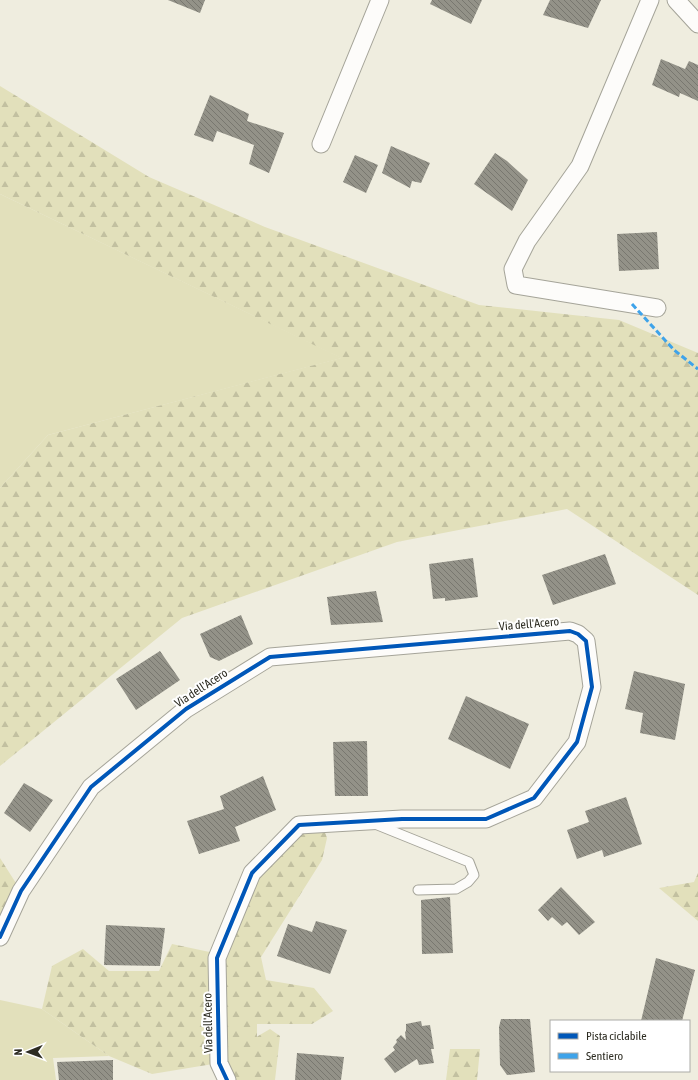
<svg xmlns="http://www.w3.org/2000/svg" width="698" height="1080" font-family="'Asap Condensed',sans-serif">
  <defs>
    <pattern id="forest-firs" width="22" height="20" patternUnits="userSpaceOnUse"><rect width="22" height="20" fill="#e2e0bb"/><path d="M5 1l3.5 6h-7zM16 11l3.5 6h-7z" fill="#c2c0a0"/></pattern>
    <pattern id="building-back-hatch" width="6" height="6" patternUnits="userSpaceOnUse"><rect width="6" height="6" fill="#939288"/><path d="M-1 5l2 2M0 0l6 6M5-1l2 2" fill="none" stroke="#78776f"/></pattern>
  </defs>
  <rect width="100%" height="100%" fill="#efeddf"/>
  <path fill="#e2e0bb" d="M0,194L342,358L48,435L0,488Z
    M0,1000L42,1009L109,1056L53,1058L56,1080H0Z"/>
  <path fill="url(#forest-firs)" d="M0,86L149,177L265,227L479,305L619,320L698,353V595L567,509L397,542L182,618L0,766V488L48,435L341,358L0,194Z
    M322,824L327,838L322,860L261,957L266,980L314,988L333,1011L312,1024H257V1037L258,1036L270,1029L280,1036L275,1080H227L219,1063L152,1074L109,1056L42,1009L52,966L83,949L109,971H159L172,944L219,954L252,873L299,825Z
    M0,858L21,891L0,937Z
    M698,873V921L659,888L694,882Z
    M450,1049H480L477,1080H446Z"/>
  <path fill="url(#building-back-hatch)" d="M168,0H205L200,13Z
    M432,0H482L471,24L430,4Z
    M550,0H601L588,28L543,15Z
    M661,59L685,69L689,61L698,65V101L680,93L679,97L652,85Z
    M210,95L249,114L247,121L284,133L269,173L249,164L254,145L217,131L213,142L194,135Z
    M391,146L430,163L421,183L412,181L410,188L382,173Z
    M495,153L507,161L528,180L512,211L474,184Z
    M355,155L378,165L366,193L343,182Z
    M657,232L659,269L619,271L617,234Z
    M605,554L616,584L553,605L542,575Z
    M473,558L478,597L445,601V598L433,599L429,564Z
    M376,591L383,622L331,625L327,597Z
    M241,615L253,644L219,661L210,657L200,634Z
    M160,651L180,680L136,710L116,679Z
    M634,671L685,684L675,740L640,733L643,713L625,709Z
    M466,696L529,724L510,769L448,739Z
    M367,741L368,796H335L333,742Z
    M263,776L276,810L235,827L240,841L199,854L187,821L224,809L220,796Z
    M24,783L53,800L30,832L4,813Z
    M626,797L642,844L604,857L602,850L577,859L567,830L589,822L585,811Z
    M561,887L595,922L579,935L567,922L562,926L552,917L548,921L538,910Z
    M450,897L453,953L422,954L421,900Z
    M316,921L347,930L330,974L277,956L288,924L312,932Z
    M106,925L165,928L160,966L104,965Z
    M656,958L695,970L682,1021H641Z
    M501,1019H530L535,1072L507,1075L500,1065L499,1027Z
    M421,1021L422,1026L430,1025L434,1049H431L434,1063L419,1065L417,1059L395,1073L384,1059L395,1050L393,1047L397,1042L396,1040L401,1035L406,1040L405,1032L406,1031V1024Z
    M297,1053L344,1057L341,1080H295Z
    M113,1060V1080H59L57,1062Z"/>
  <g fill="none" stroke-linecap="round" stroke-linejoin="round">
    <g stroke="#a5a499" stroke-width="11">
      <path id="lane" d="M375,824L469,862L474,875L468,882L456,889L418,890"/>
    </g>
    <g stroke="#a5a499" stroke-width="19">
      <path id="street" d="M650,0L580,166L527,241L513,269L516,285L657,308
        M676,0L698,24
        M321,144L380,0
        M0,937L21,891L91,787L186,709L270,657L570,631L578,634L586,641L592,687L577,742L534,798L486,819H402L299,825L252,873L217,958L219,1063L227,1080"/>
    </g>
    <use href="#lane" stroke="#fdfcfa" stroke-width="9"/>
    <use href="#street" stroke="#fdfcfa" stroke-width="17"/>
    <path stroke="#3ea3ea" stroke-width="3" stroke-dasharray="6 3" stroke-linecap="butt" d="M632,304L674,350L698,369"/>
    <g stroke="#fff" stroke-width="6">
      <path id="cycleway" d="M0,937L21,891L91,787L186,709L270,657L570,631L578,634L586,641L592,687L577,742L534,798L486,819H402L299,825L252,873L217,958L219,1063L227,1080"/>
    </g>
    <use href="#cycleway" stroke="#0057b8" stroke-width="4"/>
  </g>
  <g text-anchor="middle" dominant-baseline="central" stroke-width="4" stroke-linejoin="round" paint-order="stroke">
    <g font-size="12" fill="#2d2c22" stroke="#fff">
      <text transform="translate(529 624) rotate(-5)">Via dell'Acero</text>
      <text transform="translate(201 688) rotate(-33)">Via dell'Acero</text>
      <text transform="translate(208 1023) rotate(-91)">Via dell'Acero</text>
    </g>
  </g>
  <rect x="550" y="1020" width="140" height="52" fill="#ffffff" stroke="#ababa7"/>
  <rect x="558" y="1033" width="20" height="6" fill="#0057b8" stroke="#ababa7"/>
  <text x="586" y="1040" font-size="12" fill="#2d2c22">Pista ciclabile</text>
  <rect x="558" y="1053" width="20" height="6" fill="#3ea3ea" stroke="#ababa7"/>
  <text x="586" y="1060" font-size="12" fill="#2d2c22">Sentiero</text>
  <g transform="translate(28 1052) rotate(269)" stroke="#ffffff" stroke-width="3" paint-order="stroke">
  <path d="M0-3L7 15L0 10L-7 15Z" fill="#2d2c22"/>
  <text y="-6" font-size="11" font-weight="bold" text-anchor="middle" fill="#2d2c22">N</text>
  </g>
</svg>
